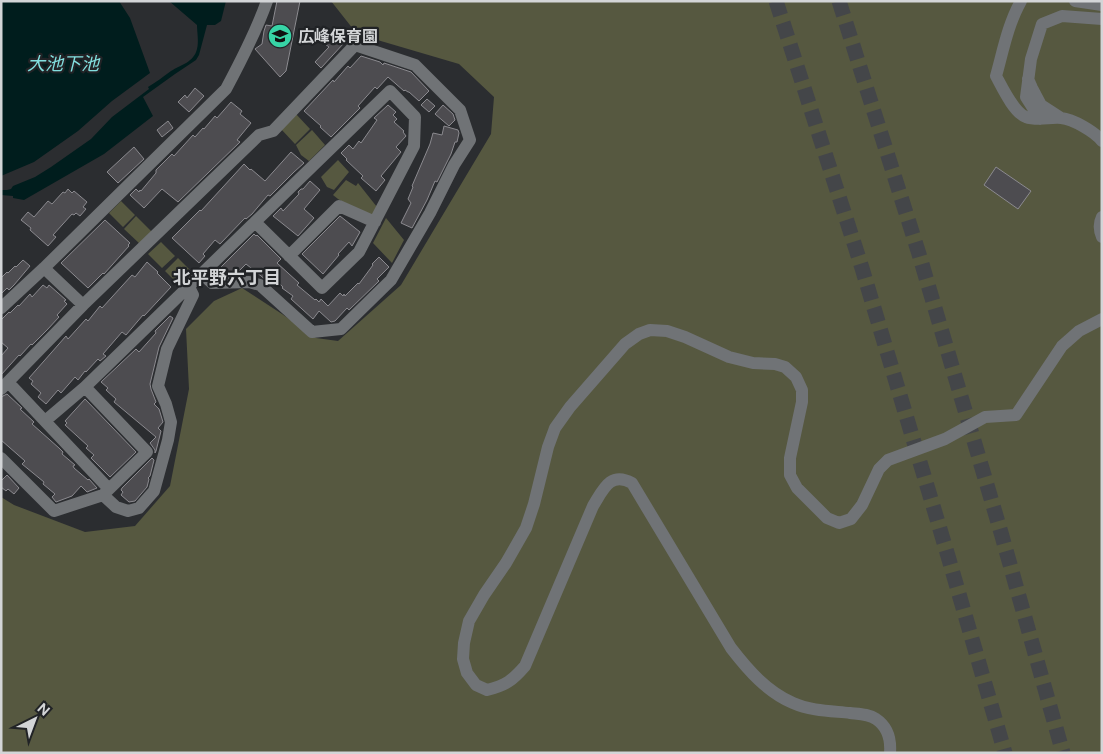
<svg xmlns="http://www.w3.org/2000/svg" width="1103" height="754" font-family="'Public Sans','Noto Sans JP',sans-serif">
  <rect width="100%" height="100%" fill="#2b2d30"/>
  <path fill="#565840" d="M331,1H1102V753H1V497L14,505L85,532L135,526L170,486L189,389L186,329L214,301L242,288L282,314L316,338L338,341L401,285L491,134L494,97L459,64L357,34Z
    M296,114L310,129L295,144L281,129Z
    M312,130L325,145L309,161L301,155L296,145Z
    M338,160L349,172L334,190L327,187L321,177Z
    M346,180L356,186L358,183L377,207L373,214L367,216L338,199L333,195Z
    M121,201L135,215L123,227L109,213Z
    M136,216L152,232L140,244L124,229Z
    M386,218L404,240L392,263L373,243Z
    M161,242L175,256L162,268L148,254Z
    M178,258L194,274L181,287L165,271Z"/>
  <path fill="#001d1d" d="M1,1H119L130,18L150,73L112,101L78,131L34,162L1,176Z
    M169,1H226L221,21L215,25H207L199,55L196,60L175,74L143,97L153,116L104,154L24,200L13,198V196L1,195V190H7L11,189L13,186L35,177L51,167L91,139L112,117L149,89L148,87C156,82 163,77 171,71C181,65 194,62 197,49C199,42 197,32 197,25Z"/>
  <path fill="#4d4c50" stroke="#8b8a8f" d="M277,1H300L286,71L280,77L255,49L262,44L264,31L266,25L272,26Z
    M333,34L344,43L321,68L315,62L329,47L325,44Z
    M361,56L380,62L383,65L384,63L411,72L429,91L419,101L409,92H408L405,90L404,91L388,77L377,89L375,87L358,106L360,108L331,137L320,127L321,126L304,111L333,80L334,82L348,66L350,68Z
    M195,88L204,96L189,112L178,102L185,95L187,98Z
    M427,99L435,106L429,112L421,105Z
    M231,102L242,111L240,114L251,123L237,140L240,142L178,202L162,189L144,208L130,195L136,189L139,192L140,190L141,191L156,173V170L172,154L174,156L193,135L195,137L203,128L204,129L215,116L217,118Z
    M388,105L396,112L393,115L397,119L394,122L404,131L403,132L406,136L396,147L401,152L381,176L385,180L376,191L361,178L363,176L346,160L347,159L341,153L349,145L353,149L359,141L361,143L377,120L374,118Z
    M443,105L453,114L455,120L449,126L435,114Z
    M168,121L173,128L162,137L157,130Z
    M444,126L458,130L459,133L457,142H455L451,154L437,182L435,181L427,200L412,228L401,223L411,203L408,199L413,187L412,186L430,144L433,133L442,135Z
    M134,147L144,159L118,183L107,172Z
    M291,152L304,163L294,172L270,196L268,195L252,214L246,219L245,218L220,244L215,240L203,254L205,256L199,263L172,238L200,210L201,211L244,164L250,170L251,169L265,181Z
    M996,167L1031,191L1018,209L984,185Z
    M310,181L320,190L304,209L314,218L298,236L273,216L281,208L283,211L299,194L298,192L301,189H303Z
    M68,189L72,193L74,191L87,202L83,207L86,209L80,216L76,213L74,215L72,214L53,235L56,237L48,246L30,230L31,228L21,220L28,212L34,217L48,201L52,204L63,192L65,193Z
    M340,216L360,232L352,246L349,242L338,254L339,255L323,274L302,254Z
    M105,220L130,243L128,245L129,246L104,274L103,273L88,288L61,263Z
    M254,234L256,236L257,235L281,259L277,263L299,283L297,285L315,300L316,299L319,302L321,299L328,306L340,293L343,296L344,294L345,296L358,283L359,284L373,265L372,264L379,257L389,267L377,279L379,281L349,310L347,308L335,321L331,322L319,311L313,319L291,299L293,296L282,288L283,287L270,275L266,280L246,264L236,274H230L228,273L226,274L221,275L217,271Z
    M23,260L30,266L14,285L9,290L7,288L1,294V278L7,272L8,273L15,266L16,267Z
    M147,262L158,272L157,273L171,287L144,316L143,315L126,335L122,332L103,354L106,356L100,361L98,359L86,372L85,371L78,380L75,377L61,393L58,390L46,404L38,397L41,393L31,384L33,381L29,378L66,336L68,339L86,319L88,321L100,306L102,308L132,275L135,277Z
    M43,285L47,288L49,285L66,300L64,301L67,304L57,315L59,317L47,330L32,345L31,344L20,356L19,355L1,375V356L8,348L1,342V320L9,312L10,313L18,305L19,306L30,294L32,297Z
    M170,316L173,318L159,347L150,384L151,389L156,402L154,404L159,409L163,422L158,428L161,431L156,451L155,453V450L150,443L156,437L114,402L116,399L106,390L108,388L101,382L136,349L139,352L156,333L155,331Z
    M7,394L22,408L20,409L34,422L32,424L59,448L63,452L62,454L75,465L73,466L74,468L88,480L89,479L97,488L87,492L81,486L72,496L56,502L52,497L55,494L43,484L44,482L22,464L25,461L1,440V397Z
    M85,399L136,452L110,477L91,458L94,455L86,448L88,446L65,425L67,423L65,421Z
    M152,458L154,460L150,476L148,478L149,479L147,487L135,501L129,502L121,495L123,492L121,490L122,488Z
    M7,475L19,488L14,494L8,489L6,491L1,487V481Z"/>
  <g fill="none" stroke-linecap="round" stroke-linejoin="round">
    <path stroke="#444649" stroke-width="15" stroke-dasharray="15 8" stroke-linecap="butt" d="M776,1L862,268L948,556L1005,753
      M839,1L919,254L1002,536L1063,753"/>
    <path stroke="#707376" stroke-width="12" d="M1021,1C1008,24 1003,51 996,76C1002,87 1014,113 1026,117C1037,121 1050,117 1061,118C1073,119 1095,132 1102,141
      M1075,1L1102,5
      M1028,79L1032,88L1041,105L1061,118
      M1040,119L1026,97L1031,59L1042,24L1062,16L1102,19
      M1102,217C1099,223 1099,230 1102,237
      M289,256L339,206L375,222
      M44,268L83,305
      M1,308L44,268L226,89C241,61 256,32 267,1
      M8,382L109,489
      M1,389L83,305L259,135L273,131L355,45L415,65L460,110L470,140L454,165L430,213L391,280L341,329L312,332L260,285L249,282L212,283L202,274
      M45,421L85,387L390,91L415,117L414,146L359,252L322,288L255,222
      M1,458L54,511L103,495L147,452L85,387
      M103,495L116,507L128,511L139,508L154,491L168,440L171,422L166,404L158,386L167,349L193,295L189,287
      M890,753C891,740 888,727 876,719C869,714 859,714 850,713C832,711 811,711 793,703C767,692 748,670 731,648L632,483C610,471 603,490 593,506L525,666C512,681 506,685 487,690L476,685L467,673L463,659L464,643L469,621L484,595L506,563L526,528L534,504L548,447L555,428L570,407L625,344L639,334L650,330L667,331L685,337L729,357L753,363L775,364L785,367L796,377L802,390V402L790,458V475L797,488L827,518L839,523L851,519L862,505L879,469L888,460L945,439L985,417L1016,415L1062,346L1079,331L1102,319"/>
  </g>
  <defs>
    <g id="school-disc" transform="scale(1.25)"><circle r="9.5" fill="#37d4a6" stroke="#212326"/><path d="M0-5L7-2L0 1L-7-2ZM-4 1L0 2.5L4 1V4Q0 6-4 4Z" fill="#111"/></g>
  </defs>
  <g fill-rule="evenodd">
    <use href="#school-disc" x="280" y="36"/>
  </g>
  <g text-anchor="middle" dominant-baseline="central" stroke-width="4.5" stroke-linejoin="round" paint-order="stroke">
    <g font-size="16" font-weight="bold" fill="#d3d5d7" stroke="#212326" text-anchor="start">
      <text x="298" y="36">広峰保育園</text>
    </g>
    <g font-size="18" font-style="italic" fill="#82dfdf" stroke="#212326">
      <text x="63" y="63">大池下池</text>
    </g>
    <g font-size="18" font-weight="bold" fill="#d3d5d7" stroke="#212326">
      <text x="227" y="277">北平野六丁目</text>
    </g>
  </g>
  <rect width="1103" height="754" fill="none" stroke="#d3d5d7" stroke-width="5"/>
  <g transform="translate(35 719) rotate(42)" stroke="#212326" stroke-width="4" paint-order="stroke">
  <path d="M0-4L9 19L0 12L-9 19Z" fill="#d3d5d7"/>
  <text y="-8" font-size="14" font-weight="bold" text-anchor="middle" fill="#d3d5d7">N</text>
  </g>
</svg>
